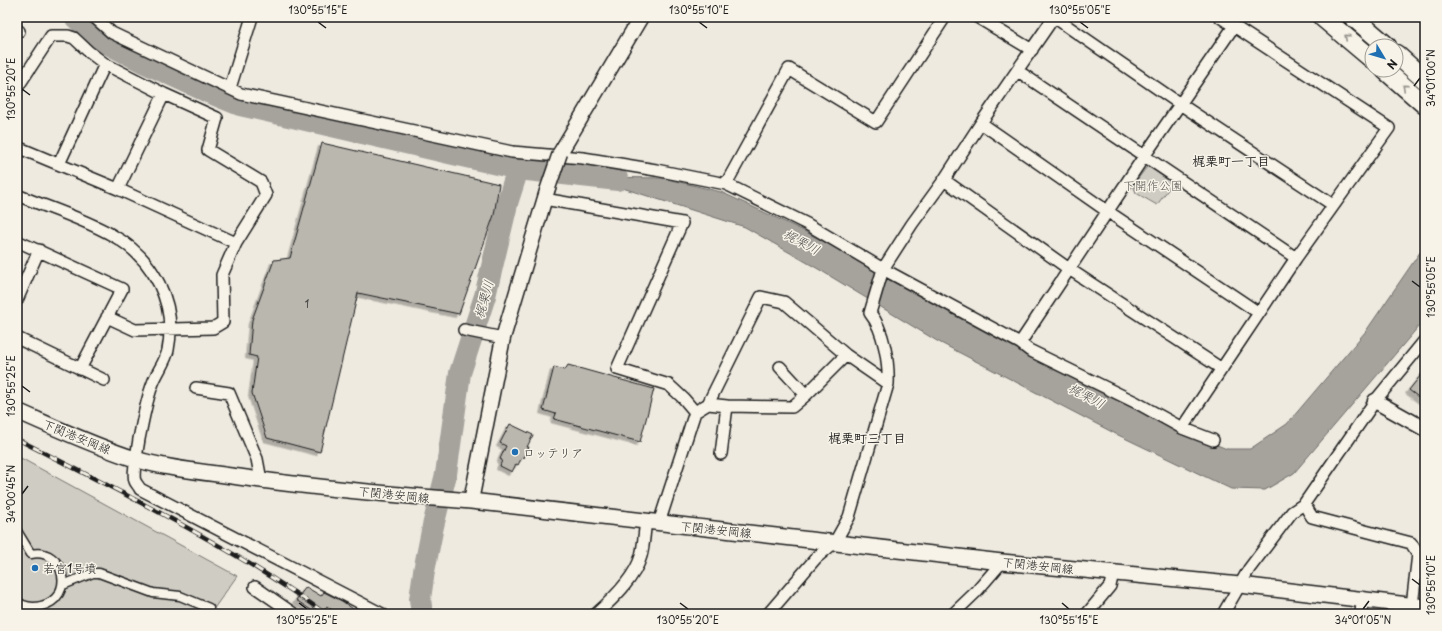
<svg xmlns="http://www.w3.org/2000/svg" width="1442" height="631" font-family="'Playpen Sans','Klee One',sans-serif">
  <defs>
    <filter id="shadow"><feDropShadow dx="-3.5" dy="3.5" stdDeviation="0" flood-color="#0004"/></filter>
  </defs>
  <rect width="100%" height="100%" fill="#eeeae0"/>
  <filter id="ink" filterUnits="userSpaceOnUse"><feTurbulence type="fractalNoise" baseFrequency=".025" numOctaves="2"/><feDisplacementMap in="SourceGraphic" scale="8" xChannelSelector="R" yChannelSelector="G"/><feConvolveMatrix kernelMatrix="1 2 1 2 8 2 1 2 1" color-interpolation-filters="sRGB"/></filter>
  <g filter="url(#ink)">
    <path fill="#cfccc3" stroke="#767470" d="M1150,163L1177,177L1157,205L1136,193L1133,185Z
      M17,456L237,576L210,614H17Z"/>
    <path fill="#a6a39d" stroke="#6f6d69" d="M588,177L663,178L721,192L804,231L1170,426L1227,449H1250L1287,424L1366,331L1425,245V319L1294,473L1265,490L1231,489L1114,433L937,341L820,270L745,227Z"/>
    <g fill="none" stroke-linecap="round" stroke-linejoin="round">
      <path stroke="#a6a39d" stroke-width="22" d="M75,17L97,38L143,62L208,92L240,105L518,169L618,180
        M422,614L420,599L424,571L433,526L446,474L460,373L485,296L508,200L518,169"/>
    </g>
    <path fill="#bab7af" stroke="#1c1c1c" filter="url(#shadow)" d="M322,143L499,184L494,215L459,314L358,293L320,452L267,438L252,393L257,357L249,355L252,320L274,260L290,258Z
      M568,365L654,389L640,442L554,419L556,414L543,410L554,367L565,370Z
      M1425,370V402L1409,390Z
      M510,424L533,435L527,447H529L524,458L522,457L518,465L516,464L512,472L500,466L502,460L500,459L506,446L500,443Z
      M306,587L321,596L324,592L342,601L360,614H337L327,606L321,614H317L296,600Z"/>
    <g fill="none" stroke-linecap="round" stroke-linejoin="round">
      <g stroke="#1c1c1c" stroke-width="11">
        <path id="pedestrian" d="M17,531L31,554C65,547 76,598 41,606C33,608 23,607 17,601
          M63,585L93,573H99L153,593L180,596L209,608"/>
      </g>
      <g stroke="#1c1c1c" stroke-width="14">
        <path id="minor" d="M94,17L112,33L241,94L512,152L583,158L656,170L726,184L807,224L883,269L1020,343L1029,350L1137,403L1182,428L1213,440
          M977,17L1032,50
          M1054,17L1180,104L1333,205
          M17,30L19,31
          M1018,71L1296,258
          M17,88L51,36H68L74,38L89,52L105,64L164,94L217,118L208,150L261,182L266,195L236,243L222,275L223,322L213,328L135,330L107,317
          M230,88L252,17
          M981,123L1107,211L1259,313
          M17,147L118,189L236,243
          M59,164L105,64
          M944,180L1069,269L1222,369
          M726,184L789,69L876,122L945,17
          M118,189L164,94
          M17,195C49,208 82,218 112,235C154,258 177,304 168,350C166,361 157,372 153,383C146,401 143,420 139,439C138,448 132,474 135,481C136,484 139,486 140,489L382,614
          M544,199L682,223L617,369L669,385L684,399L695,412L708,404L761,297L784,302L846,355L888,384
          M17,241L122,289L80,369
          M17,300L39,250
          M464,330L503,338
          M17,338L104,380
          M1020,343L1145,155L1234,26
          M780,367L806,395
          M196,388L229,393L257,459L261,480
          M708,404L727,406L792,407L806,395L846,355
          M1182,428L1296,258L1389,128L1220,17
          M721,454L727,406
          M1304,504L1312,517L1411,543L1418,554L1412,606
          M659,523L695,412
          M255,587L294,614
          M596,614C613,599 635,578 641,556C644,545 644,533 646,522
          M768,614L816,558L835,542L849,517L888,384C889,363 884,330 870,313L883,269L912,224L944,180L981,123L1054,17
          M953,614L976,592L1002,562
          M1087,614L1110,586L1113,573
          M1223,614L1249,569L1292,512L1304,504L1375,401L1425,340
          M1361,614L1362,601"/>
      </g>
      <g stroke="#1c1c1c" stroke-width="17">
        <path id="tertiary" d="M560,153L641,17
          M1375,401L1425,429
          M471,501L503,338L547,191"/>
      </g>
      <g stroke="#1c1c1c" stroke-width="18">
        <path id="secondary" d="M17,411C56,428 94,446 135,459C168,469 205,472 239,477C316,488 394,495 471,501L1002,562L1240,585L1425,607"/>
      </g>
      <g stroke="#1c1c1c" stroke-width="21">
        <path id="trunk" d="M1322,17L1372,59
          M1353,17L1387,46
          M1396,54L1425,80
          M1385,70L1425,105"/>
      </g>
      <use href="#pedestrian" stroke="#f7f3e8" stroke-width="8"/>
      <use href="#minor" stroke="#f7f3e8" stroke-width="11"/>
      <use href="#tertiary" stroke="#f7f3e8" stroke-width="14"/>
      <use href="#secondary" stroke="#f7f3e8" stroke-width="15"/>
      <use href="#trunk" stroke="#f7f3e8" stroke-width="18"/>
      <g stroke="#1c1c1c" stroke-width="4.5">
        <path id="rail" d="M17,439C123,493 229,545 326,614"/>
      </g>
      <use href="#rail" stroke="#f7f3e8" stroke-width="3" stroke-dasharray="9" stroke-linecap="butt"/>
      <g stroke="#1c1c1c" stroke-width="17" stroke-linecap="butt">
        <path id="tertiary-bridge" d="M547,191L560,153"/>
      </g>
      <use href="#tertiary-bridge" stroke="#f7f3e8" stroke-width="14"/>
    </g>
    <defs><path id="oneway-chevron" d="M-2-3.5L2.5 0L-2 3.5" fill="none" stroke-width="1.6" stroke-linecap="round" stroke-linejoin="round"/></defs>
    <g stroke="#94928c">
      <use href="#oneway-chevron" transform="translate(1347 37) rotate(-140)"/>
      <use href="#oneway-chevron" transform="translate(1405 87) rotate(-139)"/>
    </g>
  </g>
  <path fill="none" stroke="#1c1c1c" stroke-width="1.5" d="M318,22L326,28M699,22L707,28M1080,22L1088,28M1414,86L1420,78M22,89L30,95M1412,281L1420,287M22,386L30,392M22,494L28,486M1412,579L1420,585M299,603L307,609M680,603L688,609M1062,603L1069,609M1363,609L1369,601"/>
  <g fill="#1f6fb2" stroke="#f7f3e8" stroke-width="1.5">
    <circle cx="515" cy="452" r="4"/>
    <circle cx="35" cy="568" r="4"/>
  </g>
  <g text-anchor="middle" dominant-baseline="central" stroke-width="3" stroke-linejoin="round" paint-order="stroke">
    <g font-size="10" fill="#444341">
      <text x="307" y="303">1</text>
    </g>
    <g font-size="12" fill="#52514e" stroke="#f7f3e8">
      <text x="1153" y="185">下開作公園</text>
    </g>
    <g font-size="12" fill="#1c1c1c" stroke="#f7f3e8">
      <text transform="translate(77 436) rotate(22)">下関港安岡線</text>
      <text transform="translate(394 494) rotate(6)">下関港安岡線</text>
      <text transform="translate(716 529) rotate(6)">下関港安岡線</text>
      <text transform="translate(1038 565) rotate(6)">下関港安岡線</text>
    </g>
    <g font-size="12" fill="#1c1c1c" stroke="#f7f3e8" text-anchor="start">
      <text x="523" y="452">ロッテリア</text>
      <text x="43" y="568">若宮1号墳</text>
    </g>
    <g font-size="13" font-weight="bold" fill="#1c1c1c" stroke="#f7f3e8">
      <text x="1231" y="160">梶栗町一丁目</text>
      <text x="867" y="437">梶栗町三丁目</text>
    </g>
    <g font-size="13" font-style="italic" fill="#535250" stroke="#f7f3e8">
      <text transform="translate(802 241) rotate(28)">梶栗川</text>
      <text transform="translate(483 299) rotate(-74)">梶栗川</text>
      <text transform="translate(1087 395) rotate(28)">梶栗川</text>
    </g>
  </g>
  <rect width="1442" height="631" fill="none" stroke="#f7f3e8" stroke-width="44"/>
  <g transform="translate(1384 58) rotate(128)"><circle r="19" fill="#f7f3e8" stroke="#9f9d96"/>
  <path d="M0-3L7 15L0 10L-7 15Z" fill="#1f6fb2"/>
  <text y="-6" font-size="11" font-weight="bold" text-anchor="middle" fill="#1c1c1c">N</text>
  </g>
  <rect x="22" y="22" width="1398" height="587" fill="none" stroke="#1c1c1c" stroke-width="1.5"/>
  <g font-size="10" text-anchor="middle" fill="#1c1c1c">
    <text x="318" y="14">130°55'15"E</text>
    <text x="699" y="14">130°55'10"E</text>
    <text x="1080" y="14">130°55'05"E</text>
    <text transform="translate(1431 78) rotate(-90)" y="4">34°01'00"N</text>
    <text transform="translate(11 89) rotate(-90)" y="4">130°55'20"E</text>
    <text transform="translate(1431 287) rotate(-90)" y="4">130°55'05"E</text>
    <text transform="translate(11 386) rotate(-90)" y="4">130°55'25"E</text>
    <text transform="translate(11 494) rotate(-90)" y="4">34°00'45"N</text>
    <text transform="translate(1431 585) rotate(-90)" y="4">130°55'10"E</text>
    <text x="307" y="624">130°55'25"E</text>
    <text x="688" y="624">130°55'20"E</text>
    <text x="1069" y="624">130°55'15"E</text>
    <text x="1363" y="624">34°01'05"N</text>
  </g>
</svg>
